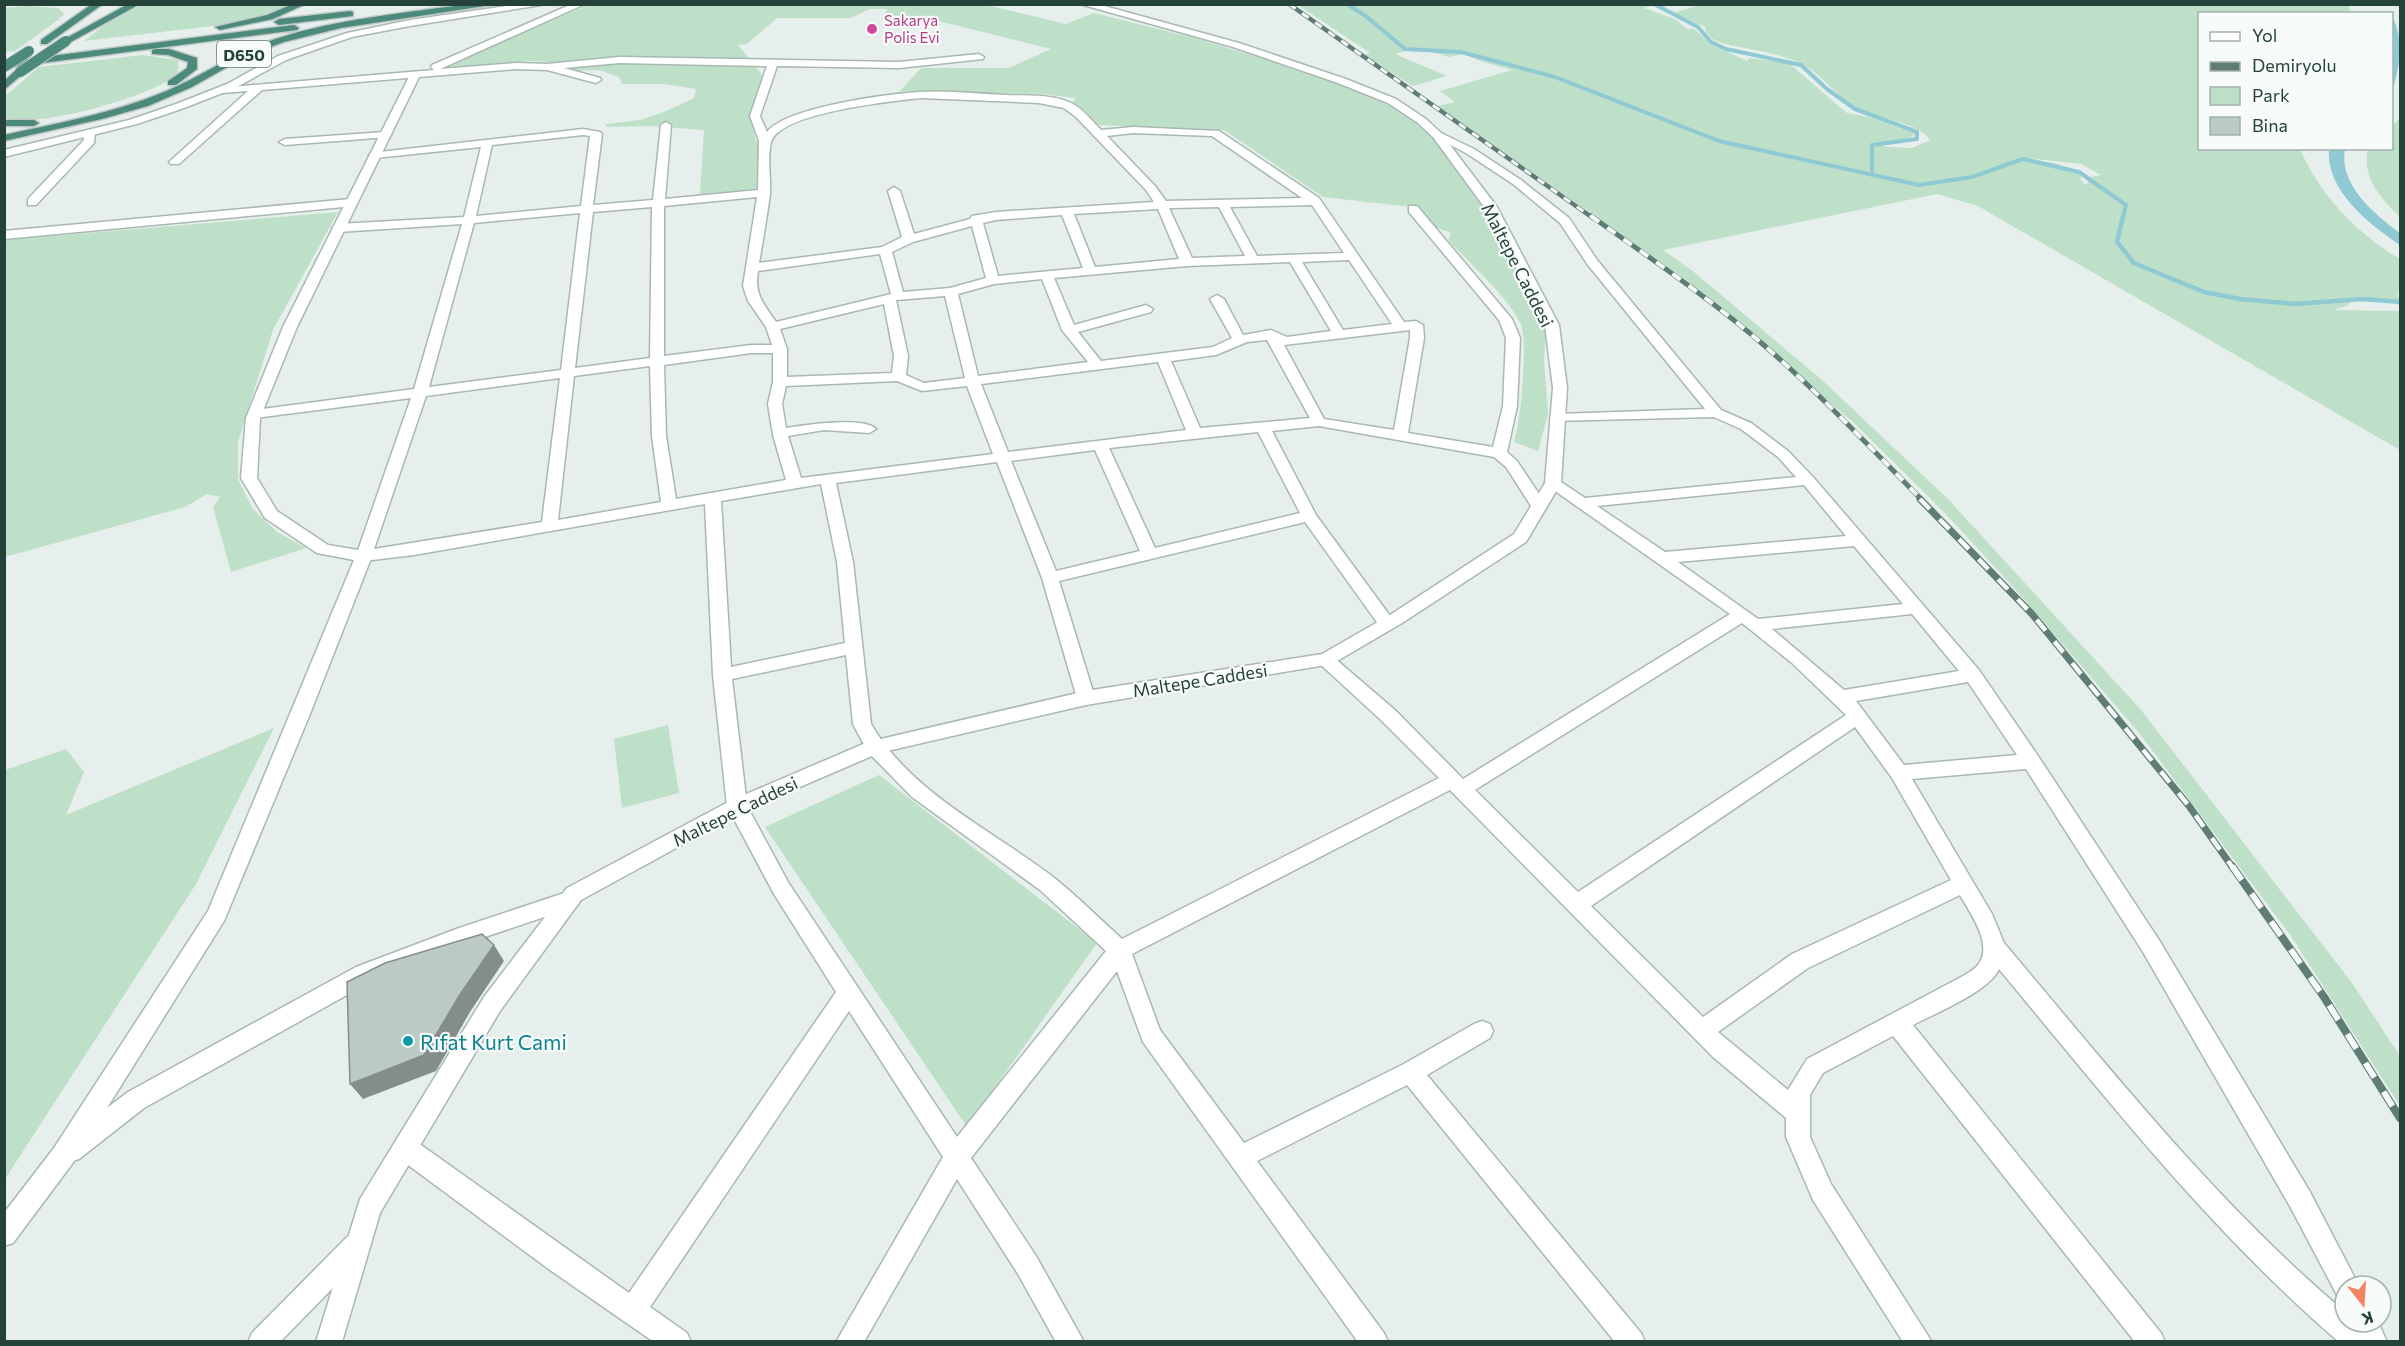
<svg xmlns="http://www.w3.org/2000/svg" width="2405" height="1346" font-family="Commissioner,sans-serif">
  <rect width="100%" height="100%" fill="#e6efeb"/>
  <path fill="#bfe0c8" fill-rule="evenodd" d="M982,4L1066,24L1094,13L1194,38L1322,76L1343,84L1405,113L1432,135L1481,200L1546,327L1544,360L1548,414L1538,451L1514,442C1521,422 1527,348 1522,328C1515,303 1467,261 1448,240L1451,233L1433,226L1420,208L1323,197L1224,130L1100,125L1080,112L1073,102L1076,98L1043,94L900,91L921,68H1009L1051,49L934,20H881L887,9H870L851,18H777L747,44L738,45L763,76L753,124L755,139L761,150L756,189L700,195L704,130L649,126L606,127V124L640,120L664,112L694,98L696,89L664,84H622L619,77L599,70L569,71V68C542,54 476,65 445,71L440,68L588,5Z
    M142,5H294L230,24L84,41L107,23Z
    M1700,5H2349L2350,13L2200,14V148L2300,149C2320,195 2356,233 2400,259V291L2397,293L2400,301L2368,298L2349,302V305L2333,310L2400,311V450L1978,206L1937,194L1663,250L1694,272L1822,380L1948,499L2141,710L2352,983L2400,1056V1106L2291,936L2140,734L2015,589L1944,512L1854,423L1688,281L1438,106L1455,102L1440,91L1512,70L1483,62L1463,54L1449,57L1417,48L1395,54L1447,76L1413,86L1364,55L1370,53L1298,5H1653L1644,8L1675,19L1687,29H1694L1713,45L1747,61L1749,58L1783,62L1791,65L1847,113L1869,117L1916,134L1911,137L1913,139L1879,144L1888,147L1912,148L1930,140C1917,121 1877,120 1858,109C1836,97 1819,70 1796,61C1771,51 1742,49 1715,41L1707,34L1705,27L1673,13ZM2027,158L2081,164L2101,175L2090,177L2087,184H2084L2080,178L2084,173L2058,164Z
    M28,6L58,8L64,14L58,20L15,51L5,52V8Z
    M142,55L178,60C179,67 179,72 173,77C149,97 33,130 5,117V96L39,67Z
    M2400,119V217C2381,199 2361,176 2368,149L2392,148V125Z
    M338,212L273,330L238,442V479L252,508L277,532L306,548L231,572L213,507L220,497L207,494L185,507L5,557V240Z
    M668,725L679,793L622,808L614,739Z
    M274,728L196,884L5,1179V770L66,749L84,772L66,815Z
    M879,775L1097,943L967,1127L765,827Z"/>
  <path fill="#8ec9d4" d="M2392,16C2405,42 2400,65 2392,92V51L2394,40L2392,35Z
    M2329,148L2345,149C2338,184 2375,215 2400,233V245C2369,224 2325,190 2329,148Z"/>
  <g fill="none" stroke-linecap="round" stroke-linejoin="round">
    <path stroke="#8ec9d4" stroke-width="4" d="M1347,4L1367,17L1405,49L1461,52L1555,77L1719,141L1919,185L1972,177L2023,159L2079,172L2126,205L2123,218
      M1654,4L1698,27L1711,42L1726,49L1801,65L1827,89L1855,109L1917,132V139L1872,145V173"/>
    <path stroke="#8ec9d4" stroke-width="4.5" d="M2123,216L2117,242L2134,263L2204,292L2240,299L2295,304L2363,299L2400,302"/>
    <g stroke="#a8b8b2" stroke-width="3">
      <path id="minor" d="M572,4H585L440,69L516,63L547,64L619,57L899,62L979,54L984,57L983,59L899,68L777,66L760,116L767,132C786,107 887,94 920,92C948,90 978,94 1007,95C1026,96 1053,94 1071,103C1082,108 1092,121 1101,130L1133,127L1219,131L1319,198L1404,322L1416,321L1423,325L1424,338L1408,433L1493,447L1503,406L1506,338L1499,320L1409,212V206H1417L1512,319L1520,338L1517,406L1507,452L1517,461L1547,506L1545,509H1533L1506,467L1494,457L1319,426L1272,431L1316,515L1393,620L1396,624L1393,628H1381L1305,522L1059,581L1095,698L1092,703L1086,705L1080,703L1077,698L1042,578L997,462L836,483L853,562L871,724C911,793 992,830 1053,877C1077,896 1099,918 1122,939L1439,778L1382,721L1320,664L1317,660L1320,656L1326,654L1332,656L1396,711L1463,779L1730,614L1548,486L1545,483L1548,480H1558L1585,498L1796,477L1778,457L1741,429L1714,417L1552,421L1550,418L1552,415L1557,414L1705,409L1588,265L1560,223L1513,184L1466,153L1431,135L1437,132L1441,133L1474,149L1521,180L1569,218L1597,260L1721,410L1751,423L1788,451L1813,477L1979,670L2038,756L2159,940L2310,1192L2359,1286H2345V1299L2337,1295L2292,1210L2143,952L2026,769L1912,779L1992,914L2004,943C2112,1071 2217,1204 2345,1312V1322H2378L2387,1342H2339C2210,1231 2107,1099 1999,969C1989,992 1935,1013 1913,1025L2161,1333L2165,1342H2135L1893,1036L1823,1073L1810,1095V1137L1831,1184L1932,1342H1903L1813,1200L1786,1137V1118L1713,1057L1450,790L1132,954L1160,1030L1244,1143L1402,1065L1474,1024L1482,1021L1490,1024L1493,1031L1490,1038L1427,1075L1641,1333L1645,1342H1615L1407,1085L1257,1161L1384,1333L1388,1342H1358L1143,1042L1117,971L971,1158L1036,1256L1084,1342H1056L1018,1274L957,1179L864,1342H836L943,1157L849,1011L650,1307L687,1333L691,1342H654L550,1270L396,1156L393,1148L396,1140L405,1137L414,1140L629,1293L836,992L774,894L727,806L713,675L705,504L414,555L364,561L358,560L356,556L411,398L255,418L248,414L255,410L414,389L462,224L338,232L332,228L338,224L464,217L481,147L375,158L369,155L371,153L583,129L600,132L602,134L593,205L653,200L661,125L666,122L671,125L665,199L758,190L759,141L750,116L767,66L619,63L564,68L600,78L601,80L596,83L547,70L516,69L262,90L179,164H171L169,162L248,91L222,93L218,92V88L434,70L431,67L432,65ZM921,98L1039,103L1064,108L1076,117L1146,190L1154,202L996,212L972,216L970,219L914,234L900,191L894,187L888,191L902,237L882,247L759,263C763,240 767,217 770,194C771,178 767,159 771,143C777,113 893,101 921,98ZM1133,133L1212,136L1302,198L1166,201L1155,186L1107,136ZM583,135L590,136L581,206L476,216L492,145ZM757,197L743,286L748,301L766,327L772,345H751L664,356V206ZM1312,205L1344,253L1257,256L1230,207ZM652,207L650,358L575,368L593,212ZM1219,207L1245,256L1192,258L1169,208ZM1158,209L1179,259L1095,267L1074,214ZM580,213L561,370L429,387L474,223ZM1062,215L1083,268L998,276L983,223L996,220ZM972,226L986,278L950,288L903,292L892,252L913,242ZM880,254L891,294L776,322C763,303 754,294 758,271ZM1349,260L1392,324L1343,330L1302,262ZM1290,262L1331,331L1287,337L1271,330L1243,335L1224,299L1217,295L1210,299L1232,338L1213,347L1101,361L1078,332L1151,312L1153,309L1146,305L1074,325L1054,278L1187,266ZM1042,279L1062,330L1088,362L978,376L958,294L994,284ZM945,296L965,378L924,383L906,375L908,356L896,300ZM884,304L894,356L892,373L787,377V349L780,329ZM1410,330V338L1394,430L1324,419L1284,345ZM1267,340L1310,418L1200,428L1171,361L1216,355L1247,342ZM751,353H773V382L768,404L773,435L786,480L676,499L666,436L664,365ZM1158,362L1186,430L1008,452L981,384ZM650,366L652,436L661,502L558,520L574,376ZM560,378L542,522L374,549L426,396ZM897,381L922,391L967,386L993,454L801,478L788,436L824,430L869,433L876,429C864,416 804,425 786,428L782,404L786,386ZM1258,432L1300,513L1155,548L1109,448ZM1095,450L1140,551L1056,571L1011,461ZM821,484L837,562L845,643L731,667L721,501ZM1804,485L1846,536L1665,552L1597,506ZM1854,546L1903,604L1758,619L1678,562ZM1912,614L1959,671L1844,690L1772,629ZM1742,623L1792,663L1846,715L1578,892L1475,790ZM846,655L853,724L868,752L912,797L1040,890L1106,951L957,1137L788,882L747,806L732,679ZM1968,682L2017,755L1904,765L1856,701ZM1855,727L1892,778L1951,880L1792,954L1703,1017L1591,906ZM1960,895C1970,913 1994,945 1978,965C1975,969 1968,973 1963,976L1807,1059L1788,1090L1718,1032L1808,968Z
        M89,130L95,133L94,143L36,205H28V199L84,140L83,133Z
        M385,132L391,135L389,137L285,145L279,142L285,139Z
        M350,199L356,203L354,206L4,239V231Z
        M570,891L577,894L580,900L577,906L473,941L372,981L144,1108L79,1159L70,1162L61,1159L58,1151L61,1143L128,1092L356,967L459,928Z
        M357,1232L366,1236L370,1245L366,1254L280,1342H248L252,1333L348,1236Z"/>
    </g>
    <g stroke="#a8b8b2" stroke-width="3">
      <path id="tertiary" d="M520,4H547L410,26L352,37L286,60L235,88L184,108L137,124L4,157V150L129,120L176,104L227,84L278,56L347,33L410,20Z
        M1080,4H1097L1239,43L1346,79L1396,99L1426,119L1441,133L1497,207L1559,325L1567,388L1561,483L1526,542L1402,623L1332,664L1086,705L879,753L744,811L581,900L500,1011L380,1213L342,1342H316L360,1199L484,997L567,888L730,801L868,742L1086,691L1322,654L1390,615L1514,534L1545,483L1553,388L1545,325L1485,208L1433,137L1418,123L1388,103L1338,83L1233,47Z
        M415,72L420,75L297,327L260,418L257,478L277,511L328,545L370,552L372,556L310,714L224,921L72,1164L13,1243L4,1246V1213L54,1148L208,911L354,560L317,553L265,518L241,478L246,418L283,327L410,75Z"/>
    </g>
    <g stroke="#c2cac8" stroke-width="3">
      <path id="trunk" d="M92,4H103L47,44H41V40Z
        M128,4H140L69,43L61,41Z
        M293,4H306L273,19L220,30L215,27L267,15Z
        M469,4H498L341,28L284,42L247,56L192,87L148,106L102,119L4,141V135C58,123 113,113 164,92C202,76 235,52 275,39C337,19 404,13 469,4Z
        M350,11L353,12V16L279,25L274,22L279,19Z
        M294,25L299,28L297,30L4,68V62Z
        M156,49H169L197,58V69L176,85H168V81L187,68L188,62L168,55L152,54V50Z
        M16,70L25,72L4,90V81Z
        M4,120H34L39,123L34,126H4Z"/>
    </g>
    <use href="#minor" fill="#fff" fill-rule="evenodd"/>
    <use href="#tertiary" fill="#fff" fill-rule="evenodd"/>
    <use href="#trunk" fill="#4c8a7c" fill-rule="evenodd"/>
    <g stroke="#5f7d75" stroke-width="4.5">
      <path id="rail-far3" d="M1289,4L1593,218"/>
    </g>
    <g stroke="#5f7d75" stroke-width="5">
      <path id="rail-far2" d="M1591,216C1650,258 1711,299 1766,347C1821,395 1871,448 1922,500"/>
    </g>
    <g stroke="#5f7d75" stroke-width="7">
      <path id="rail-far1" d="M1920,499L2032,614L2189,806L2233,868"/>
    </g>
    <g stroke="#5f7d75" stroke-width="8">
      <path id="rail" d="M2232,866L2324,997L2400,1118"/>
    </g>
    <use href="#rail-far3" stroke="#f7fbf9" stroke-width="3" stroke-dasharray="8" stroke-linecap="butt"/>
    <use href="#rail-far2" stroke="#f7fbf9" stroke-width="4" stroke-dasharray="10" stroke-linecap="butt"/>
    <use href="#rail-far1" stroke="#f7fbf9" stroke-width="4.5" stroke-dasharray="14" stroke-linecap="butt"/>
    <use href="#rail" stroke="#f7fbf9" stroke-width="6" stroke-dasharray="17" stroke-linecap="butt"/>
    <g stroke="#c2cac8" stroke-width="12" stroke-linecap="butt">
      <path id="trunk-bridge" d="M4,67L29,51
        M20,72L66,41"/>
    </g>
    <use href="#trunk-bridge" stroke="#4c8a7c" stroke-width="10"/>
  </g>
  <path fill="#838d89" d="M494,945L504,961L470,1012L436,1071L363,1099L350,1084Z"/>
  <path fill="#bbcac4" stroke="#838d89" stroke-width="1.5" d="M482,934L494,945L459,996L424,1055L350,1084L347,982L385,963Z"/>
  <circle fill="#d1479c" stroke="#f7fbf9" stroke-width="2" cx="872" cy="29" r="6"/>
  <circle fill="#0f9aa8" stroke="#f7fbf9" stroke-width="2" cx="408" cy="1041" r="6"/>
  <g text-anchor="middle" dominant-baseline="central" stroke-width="4.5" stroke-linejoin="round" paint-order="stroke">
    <g font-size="15" fill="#b23c85" stroke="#f7fbf9" text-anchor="start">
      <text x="884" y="20">Sakarya<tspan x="884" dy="17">Polis Evi</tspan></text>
    </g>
    <rect fill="#f7fbf9" stroke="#637a73" stroke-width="1.5" x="217" y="41" width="54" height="26" rx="4.5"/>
    <g font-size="16" font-weight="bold" fill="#24423a">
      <text x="244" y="54">D650</text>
    </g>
    <g font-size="18" fill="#24423a" stroke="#f7fbf9">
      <text transform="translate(1518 265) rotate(63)">Maltepe Caddesi</text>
      <text transform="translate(1200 680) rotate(-9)">Maltepe Caddesi</text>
      <text transform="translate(735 811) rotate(-26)">Maltepe Caddesi</text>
    </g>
    <g font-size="21" fill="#0d838f" stroke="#f7fbf9" text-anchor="start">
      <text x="420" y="1041">Rıfat Kurt Cami</text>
    </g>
  </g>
  <rect width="2405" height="1346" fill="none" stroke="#24423a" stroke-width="12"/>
  <rect x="2198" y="12" width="195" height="138" fill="#f7fbf9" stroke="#a3b1ad" stroke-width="1.5"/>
  <rect x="2210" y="32" width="30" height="9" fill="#ffffff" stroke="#a3b1ad" stroke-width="1.5"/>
  <text x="2252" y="42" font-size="18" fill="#24423a">Yol</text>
  <rect x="2210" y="62" width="30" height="9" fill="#5f7d75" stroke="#a3b1ad" stroke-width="1.5"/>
  <text x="2252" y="72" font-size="18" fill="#24423a">Demiryolu</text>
  <rect x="2210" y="87" width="30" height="18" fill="#bfe0c8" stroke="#a3b1ad" stroke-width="1.5"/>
  <text x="2252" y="102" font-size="18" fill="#24423a">Park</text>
  <rect x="2210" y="117" width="30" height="18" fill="#bbcac4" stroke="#a3b1ad" stroke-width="1.5"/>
  <text x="2252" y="132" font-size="18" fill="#24423a">Bina</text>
  <g transform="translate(2363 1304) rotate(163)"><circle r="28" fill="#f7fbf9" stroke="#a3b1ad" stroke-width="1.5"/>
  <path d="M0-4.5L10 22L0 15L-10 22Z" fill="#f4845f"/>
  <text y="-9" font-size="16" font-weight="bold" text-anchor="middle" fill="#24423a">K</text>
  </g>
</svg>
